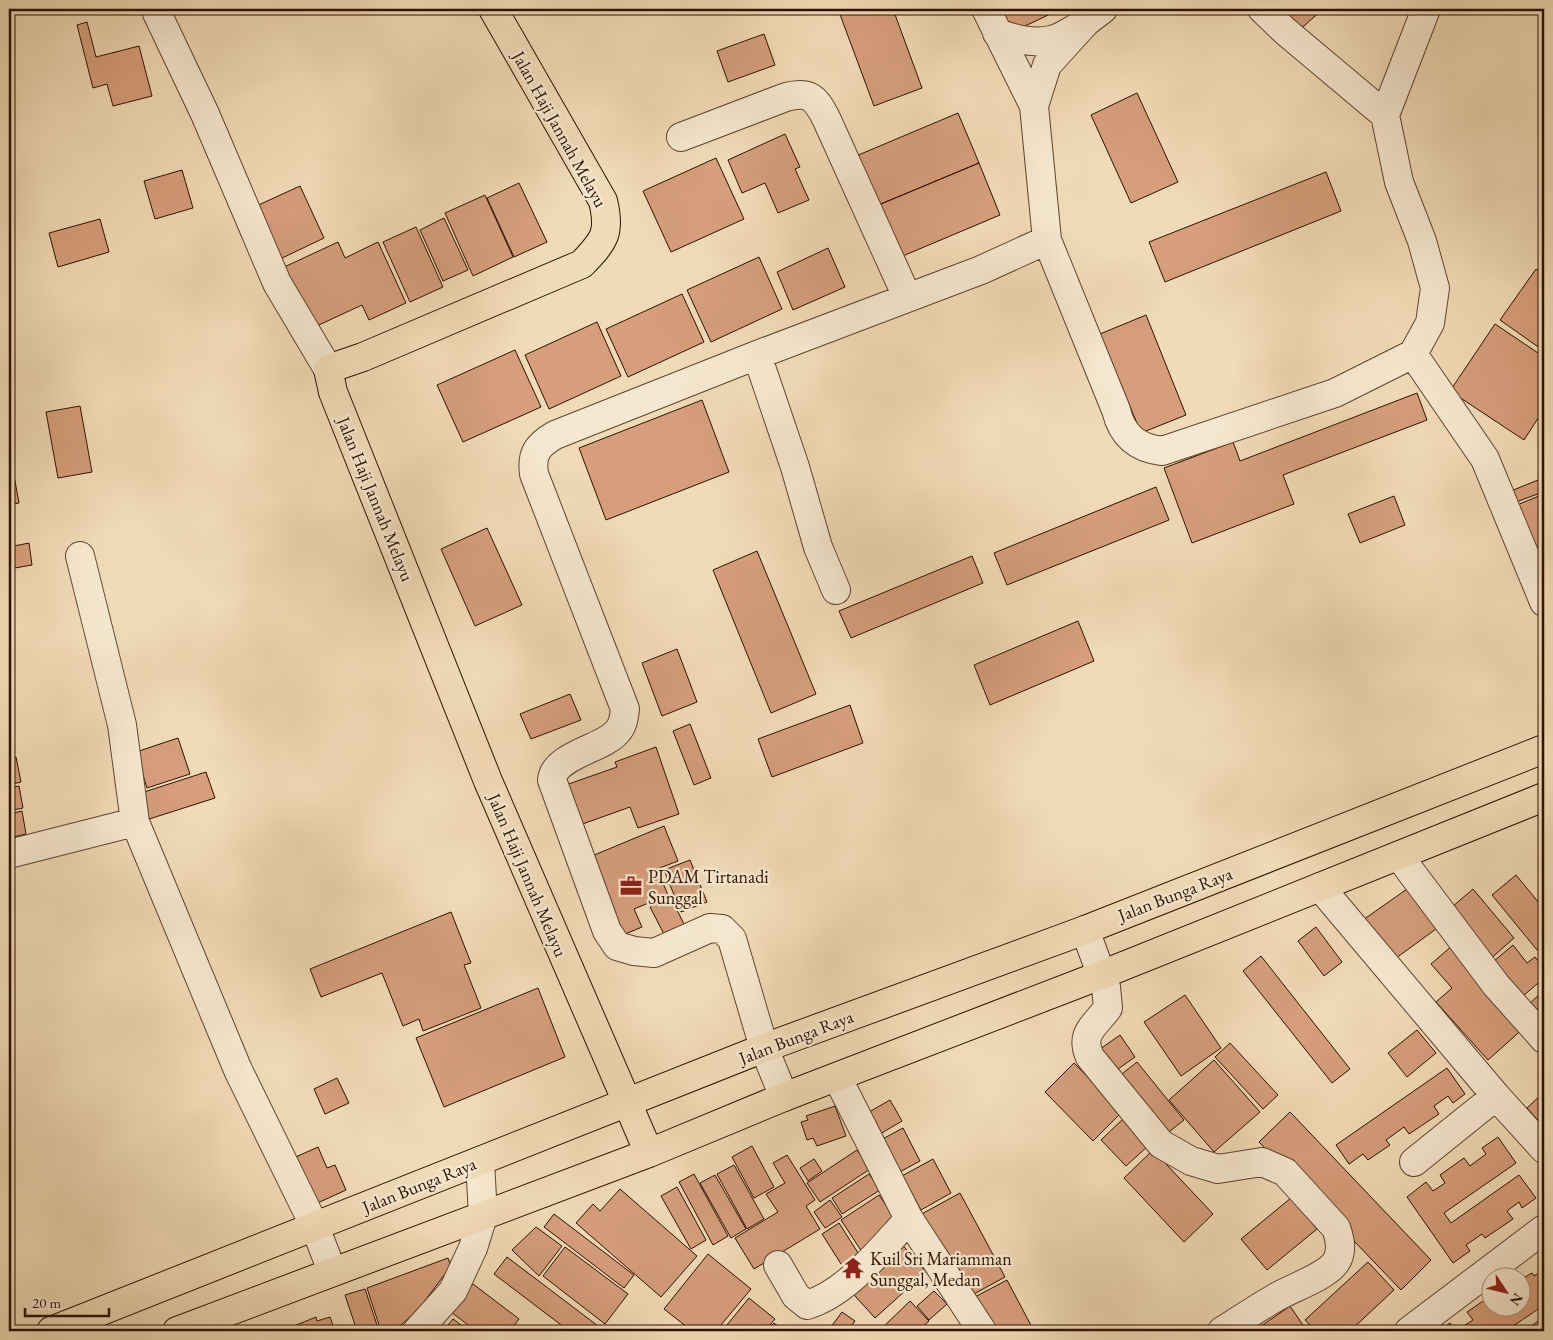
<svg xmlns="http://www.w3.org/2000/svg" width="1553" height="1340" font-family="'EB Garamond',serif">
  <rect width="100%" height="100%" fill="#f1dbb7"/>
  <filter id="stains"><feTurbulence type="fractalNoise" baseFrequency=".004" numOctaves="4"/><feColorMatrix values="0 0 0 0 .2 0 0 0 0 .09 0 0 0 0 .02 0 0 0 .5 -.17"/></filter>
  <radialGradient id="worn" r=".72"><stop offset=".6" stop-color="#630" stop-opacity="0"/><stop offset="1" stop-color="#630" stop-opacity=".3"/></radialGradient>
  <path fill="#d69e7b" stroke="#2d1100" d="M838,9H893L922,88L874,106Z
    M994,9H1061L1006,35Z
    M1272,9H1323L1295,34Z
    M87,22L96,57L139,46L152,96L113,106L107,84L93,88L77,25Z
    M764,34L775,65L728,82L717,51Z
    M1137,93L1178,182L1131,203L1091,115Z
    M958,113L979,163L876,206L856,156Z
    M785,134L800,167L795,169L809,200L778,213L765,183L742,193L728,160Z
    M716,158L744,219L671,252L643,191Z
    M979,163L1000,215L898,258L876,206Z
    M182,170L193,208L155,219L144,181Z
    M1326,172L1341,211L1165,282L1149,242Z
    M519,183L547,242L514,257L487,198Z
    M300,186L324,238L276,261L252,208Z
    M485,195L513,257L473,276L445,213Z
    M444,218L468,270L443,281L420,230Z
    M100,219L109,252L58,267L49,233Z
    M416,227L443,287L410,302L383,242Z
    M338,242L345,258L378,242L406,303L369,320L362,305L308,330L280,269Z
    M828,248L845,287L793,310L777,272Z
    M759,257L782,309L711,342L687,290Z
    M1536,269L1544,275V351L1500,320Z
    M682,294L704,342L628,377L606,329Z
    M1146,315L1186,415L1141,433L1100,334Z
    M597,322L621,376L549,409L525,355Z
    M1495,324L1544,357V409L1524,440L1450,391Z
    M515,350L541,407L463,442L437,385Z
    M1417,393L1427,420L1283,475L1294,504L1192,543L1164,468L1233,442L1240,461Z
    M702,400L729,472L606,520L579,448Z
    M80,406L92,472L58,478L46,412Z
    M9,448L19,503L9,505Z
    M1538,480L1543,492L1516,502L1511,491Z
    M1156,487L1169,520L1007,585L994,553Z
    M1544,494V570L1512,507Z
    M1394,496L1405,525L1360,543L1348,514Z
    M487,528L522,605L475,626L441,549Z
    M29,543L32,565L9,569V547Z
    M757,551L816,694L771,713L713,570Z
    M972,556L983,583L851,638L839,611Z
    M1078,621L1094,661L990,705L974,665Z
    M677,649L697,702L662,716L642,663Z
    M570,694L581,720L531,739L520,714Z
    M850,705L863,743L772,777L758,739Z
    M9,721L14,750L9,751Z
    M690,724L711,778L694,785L673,731Z
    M178,738L190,774L147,788L136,752Z
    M656,747L679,814L638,828L630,807L577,826L563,786L617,767L615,762Z
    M16,757L21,782L9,785V759Z
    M206,772L215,798L146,820L138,794Z
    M19,786L23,808L9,811V788Z
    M22,811L26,834L9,838V814Z
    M664,826L678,861L657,869L668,895L634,909L642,927L618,937L592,856Z
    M690,860L707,902L681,912L664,870Z
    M1516,875L1544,909V945L1537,950L1492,895Z
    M1407,889L1436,929L1392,961L1363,920Z
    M1473,889L1514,938L1487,962L1445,913Z
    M670,896L685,926L665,936L650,907Z
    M451,912L471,963L464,965L481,1008L423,1031L419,1019L403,1026L382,973L321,997L310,969Z
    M1316,927L1342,962L1324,976L1298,941Z
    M1453,945L1526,1026L1488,1060L1436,1002L1452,988L1431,964Z
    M1513,945L1527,963L1535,957L1544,968V978L1516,1002L1487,967Z
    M1261,956L1350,1069L1332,1083L1243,971Z
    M538,988L565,1057L444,1107L416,1038Z
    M1544,990V1032L1524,1009Z
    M1185,995L1221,1048L1181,1076L1144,1022Z
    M1417,1030L1436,1053L1407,1077L1388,1053Z
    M1120,1035L1135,1057L1108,1076L1093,1054Z
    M1230,1043L1278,1095L1263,1109L1215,1057Z
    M1214,1060L1260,1112L1214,1152L1169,1100Z
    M1137,1062L1184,1120L1160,1139L1113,1081Z
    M1074,1063L1122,1112L1093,1141L1045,1092Z
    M1447,1068L1465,1094L1453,1103L1448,1096L1434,1106L1439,1114L1409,1134L1404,1127L1386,1140L1390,1145L1368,1160L1363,1154L1349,1164L1336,1145Z
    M337,1078L349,1103L325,1114L314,1089Z
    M1544,1092V1127L1527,1108Z
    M890,1100L902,1121L875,1137L862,1116Z
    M835,1106L846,1136L817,1146L813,1138L807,1140L801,1122L808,1120L806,1116Z
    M1290,1112L1431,1260L1401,1290L1259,1142Z
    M1124,1118L1149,1145L1126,1166L1101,1140Z
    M903,1128L920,1161L894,1175L877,1142Z
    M1498,1137L1516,1163L1444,1213L1451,1223L1519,1175L1536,1198L1522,1208L1519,1202L1507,1211L1513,1219L1485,1238L1482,1234L1466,1245L1470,1251L1453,1263L1407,1197L1426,1182L1433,1191L1445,1183L1440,1175L1464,1158L1470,1166L1486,1154L1482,1148Z
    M752,1146L774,1187L754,1198L732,1157Z
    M318,1147L327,1168L335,1165L346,1190L311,1206L289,1160Z
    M857,1150L870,1169L820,1202L807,1183Z
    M1153,1150L1213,1214L1184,1242L1124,1178Z
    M787,1155L815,1200L806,1206L820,1229L754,1269L735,1238L778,1212L766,1194L785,1183L773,1163Z
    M814,1159L822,1171L808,1181L800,1168Z
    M933,1159L951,1193L921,1210L902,1176Z
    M734,1165L764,1219L747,1229L717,1174Z
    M694,1174L728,1236L713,1245L679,1182Z
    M869,1174L880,1190L842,1214L832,1198Z
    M715,1175L746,1229L731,1238L700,1183Z
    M677,1187L706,1240L691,1249L661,1196Z
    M620,1189L697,1256L661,1297L576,1223L593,1204L600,1211Z
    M960,1193L1005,1277L963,1300L918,1216Z
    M879,1195L901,1227L862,1252L841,1220Z
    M1291,1198L1317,1229L1267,1270L1241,1239Z
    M830,1200L842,1217L825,1228L814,1212Z
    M554,1214L634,1275L624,1288L544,1227Z
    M839,1223L860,1256L843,1267L822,1234Z
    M536,1227L562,1246L539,1276L512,1250Z
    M899,1241L926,1272L875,1318L847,1287Z
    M565,1247L628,1294L605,1324L543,1276Z
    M708,1254L751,1289L716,1331H692L664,1309Z
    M507,1257L602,1329L601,1331H569L494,1274Z
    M448,1258L451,1266L418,1310L394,1331H381L367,1288Z
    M1368,1262L1394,1290L1350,1331H1315L1305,1320Z
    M1544,1269V1305L1506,1331H1456L1473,1320L1467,1312L1489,1297L1490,1308H1520V1280L1532,1273L1534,1276Z
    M1007,1280L1034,1331H988L971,1299Z
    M473,1284L519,1319L510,1331H476L451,1312Z
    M365,1289L379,1331H357L345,1295Z
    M934,1291L947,1304L929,1320L917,1306Z
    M749,1298L775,1319L765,1331H722Z
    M910,1301L929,1321L918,1331H879Z
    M1290,1306L1307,1331H1254Z
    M842,1312L855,1321L848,1331H828Z
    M316,1317L317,1321L330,1317L335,1331H282Z
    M1544,1317V1331H1524Z
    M453,1319L469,1331H443Z
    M774,1323L784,1331H767Z
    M1450,1323L1456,1331H1439Z
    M856,1325L865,1331H851Z"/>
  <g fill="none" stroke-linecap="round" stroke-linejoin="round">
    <g stroke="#5e442e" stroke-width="30">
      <path id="minor" d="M986,9L1034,106
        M1103,9L1086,22L1047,65L1034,106L1047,240L1116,410C1122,435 1136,448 1162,451L1335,393L1413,354L1430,323L1435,288L1422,241L1399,182L1385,115L1285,31L1262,9
        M157,13L205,114L277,283L328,369
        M997,33C1014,39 1034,44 1051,40C1060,38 1069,32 1076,28
        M1385,115L1426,9
        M681,137L786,97C809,91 815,97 826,118L907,297
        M1413,354L1485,459L1544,602
        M757,355L795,467L818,547L836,590
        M80,556L122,725L135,822
        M9,854L135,822L238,1070L315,1227L332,1271
        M1399,856L1496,985L1544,1039
        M1320,887L1496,1096L1544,1149
        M1085,930L1106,987L1108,1008C1095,1026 1079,1033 1090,1057L1161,1144L1191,1161L1218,1169L1262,1162L1285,1172L1336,1228C1340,1239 1343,1251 1336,1262C1326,1277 1291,1288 1275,1298C1257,1308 1240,1320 1222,1331
        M837,1077L909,1219L982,1331
        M784,1097L764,1048L732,939L722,929L710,928L654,953L634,951L617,946L607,931L552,780C554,756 600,749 615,734C623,727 624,718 625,709L534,474C531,453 538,445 555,435L757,355L981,270L1047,240
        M1414,1162L1496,1096
        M778,1265L796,1296L807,1305C847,1293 881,1249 909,1219
        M417,1331L453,1291L473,1248L483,1216L480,1161
        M1409,1331L1544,1229"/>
    </g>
    <g stroke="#2d1100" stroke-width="30">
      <path id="major" d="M493,9L603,201C611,233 604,241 582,264L363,357L328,369L333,392L488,781L649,1153
        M51,1331L764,1048L1085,930L1544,749
        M177,1331L649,1153L784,1097L1101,975L1544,797"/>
    </g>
    <use href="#minor" stroke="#f6e8d0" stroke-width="28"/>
    <use href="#major" stroke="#f1dbb7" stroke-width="28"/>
  </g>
  <defs>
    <g id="office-bare" transform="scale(1.725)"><path d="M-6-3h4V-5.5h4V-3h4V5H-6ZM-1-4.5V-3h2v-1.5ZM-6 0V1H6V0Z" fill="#8f2418" stroke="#f6e8d0" stroke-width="2.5" paint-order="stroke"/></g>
    <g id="temple-bare" transform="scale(1.725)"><path d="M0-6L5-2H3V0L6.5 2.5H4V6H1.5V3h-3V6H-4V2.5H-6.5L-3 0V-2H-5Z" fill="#8f2418" stroke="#f6e8d0" stroke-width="2.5" paint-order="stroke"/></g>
  </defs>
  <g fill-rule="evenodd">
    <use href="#office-bare" x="631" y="886"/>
    <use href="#temple-bare" x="853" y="1268"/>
  </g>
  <g text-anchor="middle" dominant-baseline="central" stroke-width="4.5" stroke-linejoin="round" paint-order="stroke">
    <g font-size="18" fill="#2d1100" stroke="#f6e8d0">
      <text transform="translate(560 129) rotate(61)">Jalan Haji Jannah Melayu</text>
      <text transform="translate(376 499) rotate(68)">Jalan Haji Jannah Melayu</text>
      <text transform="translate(528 875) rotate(67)">Jalan Haji Jannah Melayu</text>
      <text transform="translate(1175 894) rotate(-21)">Jalan Bunga Raya</text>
      <text transform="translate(796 1037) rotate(-21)">Jalan Bunga Raya</text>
      <text transform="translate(419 1185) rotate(-22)">Jalan Bunga Raya</text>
    </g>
    <g font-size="18" fill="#2d1100" stroke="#f6e8d0" text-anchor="start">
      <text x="648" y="876">PDAM Tirtanadi<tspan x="648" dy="21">Sunggal</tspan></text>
      <text x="870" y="1258">Kuil Sri Mariamman<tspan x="870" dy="21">Sunggal, Medan</tspan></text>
    </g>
  </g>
  <rect width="1553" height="1340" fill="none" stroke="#f1dbb7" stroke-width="30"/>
  <rect x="10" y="10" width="1533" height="1320" fill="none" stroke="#2d1100" stroke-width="2.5"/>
  <rect x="15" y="15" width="1523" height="1310" fill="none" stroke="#2d1100"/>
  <g transform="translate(1506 1292) rotate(125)"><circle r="24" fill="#f6e8d0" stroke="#a6927d"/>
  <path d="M0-4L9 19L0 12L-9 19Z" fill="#8f2418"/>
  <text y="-8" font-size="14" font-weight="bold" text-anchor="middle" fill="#2d1100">N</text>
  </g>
  <path d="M25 1308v8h84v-8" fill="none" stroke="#2d1100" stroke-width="2.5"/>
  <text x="32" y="1308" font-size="15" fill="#2d1100" stroke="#f6e8d0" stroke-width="4" paint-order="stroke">20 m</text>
  <rect width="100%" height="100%" filter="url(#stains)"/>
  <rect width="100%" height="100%" fill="url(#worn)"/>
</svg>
